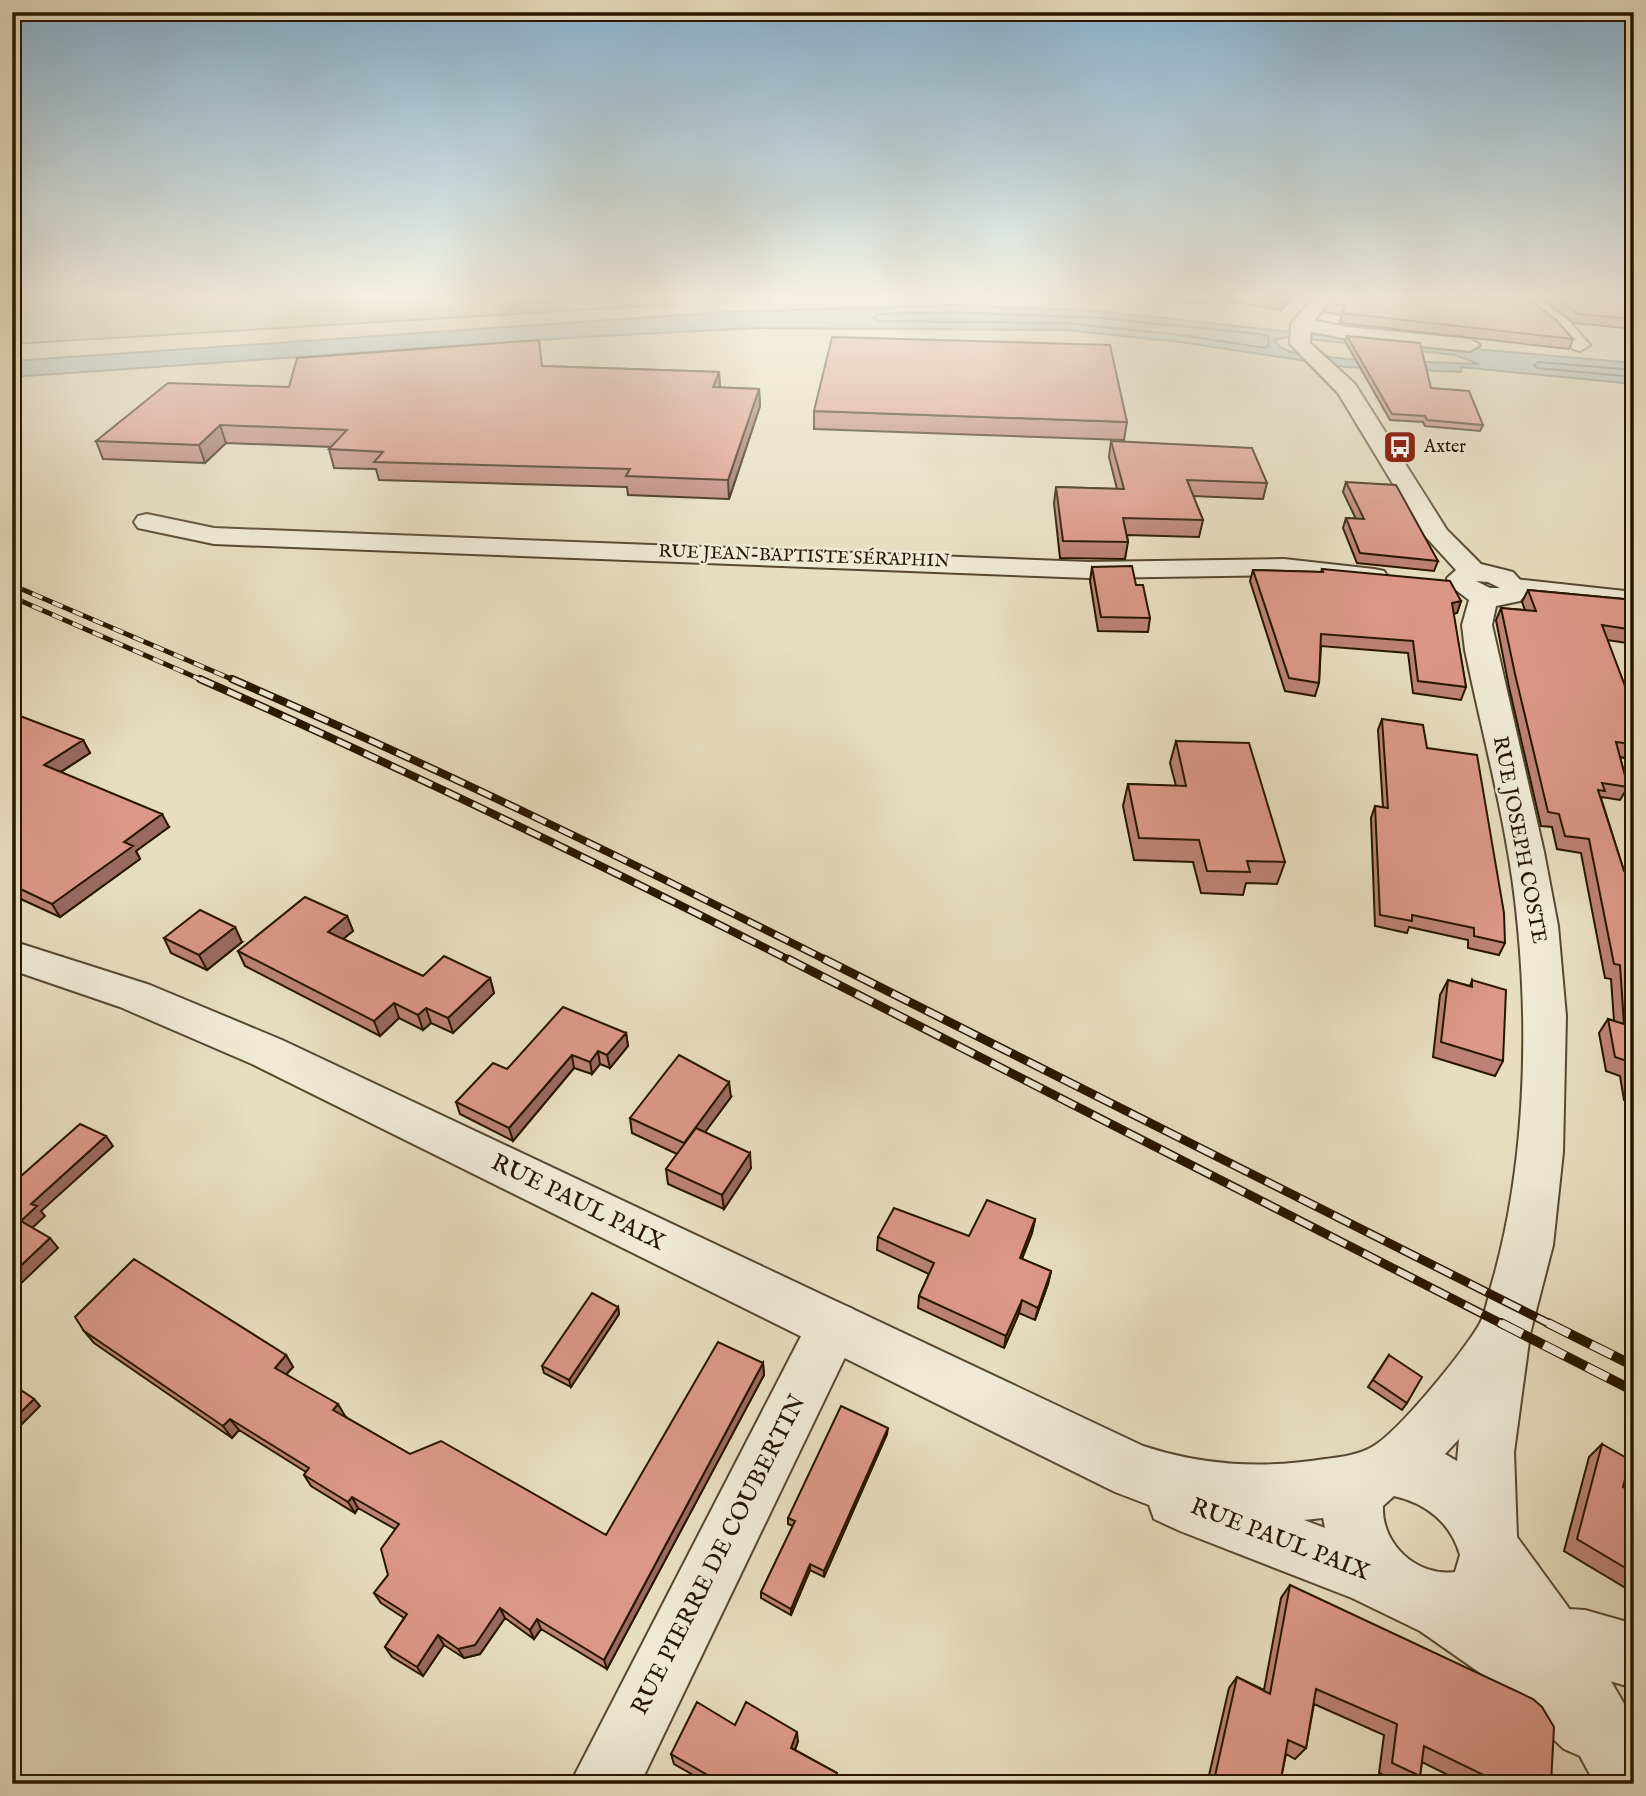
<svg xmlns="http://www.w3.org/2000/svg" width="1646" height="1796" font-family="'IM FELL English',serif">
  <rect width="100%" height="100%" fill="#e7ddbf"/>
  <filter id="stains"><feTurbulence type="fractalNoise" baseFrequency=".00286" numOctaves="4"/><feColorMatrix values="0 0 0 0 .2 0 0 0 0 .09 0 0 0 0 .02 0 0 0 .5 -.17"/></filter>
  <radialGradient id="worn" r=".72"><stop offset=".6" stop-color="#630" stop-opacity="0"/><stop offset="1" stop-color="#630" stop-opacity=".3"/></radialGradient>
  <path fill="#b1c296" stroke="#6c6c4b" stroke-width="2" d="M26,298H780L12,344V309Z"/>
  <path fill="#9ababb" stroke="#6c7870" stroke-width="2" fill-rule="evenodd" d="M951,305L1100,311L1443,349L1465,348L1634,363V384L1461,367V372L1346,367L1180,342L1065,330L757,328L583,337L12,377V361L726,312ZM1288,337L1455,355L1479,364L1346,359L1290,352L1280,347L1274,340Z"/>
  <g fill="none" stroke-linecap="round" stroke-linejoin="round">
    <path stroke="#61685e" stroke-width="2" d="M951,312L1100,318L1259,334L1268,336L1269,345L1265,348L1181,335L1065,323L877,321L873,318L877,314Z
      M1634,370L1538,362L1534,365L1537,368L1634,377"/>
    <g stroke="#584830" stroke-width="4">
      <path id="minor" d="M1516,298H1537L1568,320L1590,345L1580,351L1573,349L1554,328Z
        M1301,318L1347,327L1470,339L1480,345L1470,351L1347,339L1294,328L1291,324L1294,320Z
        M147,514L214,528L1089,562L1284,559L1374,569L1384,571L1388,577L1384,583L1374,585L1284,575L1089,578L214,544L138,528L134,522L138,516Z
        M1514,579L1634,592V610L1504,593L1500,587L1504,581Z
        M834,1301L853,1309L860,1326L640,1784H570L815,1309Z
        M1552,1608L1585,1610L1634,1624V1688L1585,1674L1552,1672L1530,1662L1520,1640L1530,1618Z"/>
    </g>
    <g stroke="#584830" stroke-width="4">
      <path id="tertiary" d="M1313,298H1332L1311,325L1310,343L1355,384L1447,530L1481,564L1513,572L1529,590L1520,601L1496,606L1492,625L1544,852L1558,926L1566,1016L1563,1152L1553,1245L1530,1334L1514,1452L1517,1537L1568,1607L1634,1721V1784H1595L1580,1756L1564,1749L1486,1677L1420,1631L1352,1598L1180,1531L1154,1519L1149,1505L1115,1492L252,1064L120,1007L12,970V941L150,985L282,1040L1143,1446C1204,1466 1262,1469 1325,1459C1341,1457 1358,1455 1372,1447C1399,1432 1463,1352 1479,1325C1486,1314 1488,1296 1492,1283C1524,1173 1529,1042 1518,928C1510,834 1484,742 1465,650L1462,625L1469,600L1448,584L1447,578L1456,570L1424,535L1338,393L1290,344L1291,324ZM1476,581L1488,582L1500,588H1490ZM1459,1439L1457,1461L1445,1454ZM1394,1496C1426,1503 1451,1523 1460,1555L1455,1572C1417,1577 1381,1544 1383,1506ZM1323,1518L1325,1528L1304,1520Z"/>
    </g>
    <use href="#minor" fill="#efe9d5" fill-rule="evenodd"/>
    <use href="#tertiary" fill="#efe9d5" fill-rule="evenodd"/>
    <g stroke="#281600" stroke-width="5">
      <path id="rail-far3" d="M12,585L236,681
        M12,597L204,681"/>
    </g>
    <g stroke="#281600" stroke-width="8">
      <path id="rail-far2" d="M200,679C400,767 596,862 791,961
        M232,679C434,766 631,862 828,961"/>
    </g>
    <g stroke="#281600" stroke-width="9">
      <path id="rail-far1" d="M788,959L1504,1325
        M824,959L1552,1325"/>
    </g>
    <g stroke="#281600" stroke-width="10">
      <path id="rail" d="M1501,1323L1634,1391
        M1548,1323L1634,1366"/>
    </g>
    <use href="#rail-far3" stroke="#efe9d5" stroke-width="3.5" stroke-dasharray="11" stroke-linecap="butt"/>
    <use href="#rail-far2" stroke="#efe9d5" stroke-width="5" stroke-dasharray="15" stroke-linecap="butt"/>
    <use href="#rail-far1" stroke="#efe9d5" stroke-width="6" stroke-dasharray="19" stroke-linecap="butt"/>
    <use href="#rail" stroke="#efe9d5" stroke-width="8" stroke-dasharray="24" stroke-linecap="butt"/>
  </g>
  <path fill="#bc8275" stroke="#281600" stroke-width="2" d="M1112,298H1294L1281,310L1207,298L1206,304Z
    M1541,298H1634V329L1574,323Z
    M1327,303L1573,339L1569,349L1340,323L1342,315L1324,312Z
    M1347,336L1431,388L1483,425L1480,431L1425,426L1423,422L1390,420L1345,341Z
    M542,366L719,372L720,388L759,389L760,406L729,499L628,495L627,487L379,480L376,469L334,468L329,449L332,447L226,443L205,463L103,459L96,441L289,387Z
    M814,411L1127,422L1124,440L814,429Z
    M1111,441L1267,483L1263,499L1193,496L1203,520L1199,537L1127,535L1128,542L1125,559L1060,558L1054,503L1056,487L1117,489L1109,457Z
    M1346,482L1438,561L1434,571L1357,563L1343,528L1346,518L1356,519L1343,492Z
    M1092,567L1136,585L1150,618L1148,632L1098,631L1090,581Z
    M1322,569L1461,601L1457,613L1453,614L1466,687L1461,700L1413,693L1408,653L1321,646L1319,683L1315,696L1285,691L1250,581L1253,570L1321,572Z
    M1528,590L1634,600V644L1607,640L1634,710V739L1633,740H1630L1631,744L1624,758L1620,757L1628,787L1620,800L1601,797V798L1624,871L1634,873V1102L1624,1100L1620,1076L1606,1071L1599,1033L1608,1019L1614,1021L1611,979L1605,978L1581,853L1557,849L1552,827L1541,826L1509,687L1496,620L1501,608L1525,610L1522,602Z
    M1382,719L1427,748L1505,943L1499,955L1468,948V940L1409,927L1407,933L1375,926L1371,818L1375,806L1383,808L1378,730Z
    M12,720L83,740L90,753L61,772L169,827L136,851L140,859L60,917L12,895Z
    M1176,741L1285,862L1277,884L1246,883L1243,895L1201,893L1193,862L1134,860L1123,806L1128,784L1176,786L1170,763Z
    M347,916L353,931L343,939L423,976L490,978L494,993L453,1033L431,1023L423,1030L399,1018L380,1036L245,966L238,951Z
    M164,938L242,942L207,970L171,953Z
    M1448,980L1470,986L1472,980L1503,1061L1495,1076L1433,1057L1440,995Z
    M626,1033L628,1046L610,1068L600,1064L592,1074L574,1068L513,1141L460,1114L456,1102L507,1069Z
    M731,1097L705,1132L751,1168L724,1209L668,1184L666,1169L677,1154L632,1133L630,1118Z
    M1035,1219L1032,1233L1022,1259L1051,1271L1048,1284L1035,1320L1019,1313L1004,1348L918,1308L919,1296L929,1274L877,1250L878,1237L969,1236Z
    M618,1307L619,1314L571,1387L544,1373L542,1366Z
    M84,1331L286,1355L293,1367L286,1374L345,1416H344L410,1454L606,1535L763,1363L764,1375L607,1669L541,1629L534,1639L505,1618L480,1654L464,1658L444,1645L423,1676L392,1657L385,1647L404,1618L381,1603L374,1593L388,1575L395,1529L358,1508L355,1513L311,1486L304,1475L306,1472L239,1430L232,1438L94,1343Z
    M1389,1355L1407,1403L1402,1410L1368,1387Z
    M887,1434L824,1577L810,1570L791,1615L761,1598V1592L793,1526L788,1524V1518Z
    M1602,1444L1623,1487L1634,1493V1593L1564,1551L1589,1457Z
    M1290,1585L1551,1784H1466L1422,1762L1420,1776L1410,1784H1403L1379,1773L1384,1735L1314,1704L1306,1748L1295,1759L1286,1754L1280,1784H1207L1229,1688L1237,1677L1264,1690L1281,1598Z
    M735,1725L798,1741L795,1750L837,1773V1784H709L674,1764L671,1754Z"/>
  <path fill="#996a5f" stroke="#281600" stroke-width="2" d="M1286,298H1294L1281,310L1283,301Z
    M719,372L720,389L713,387Z
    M759,389L760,406L729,499L728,480Z
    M220,425L226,443L205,463L199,445Z
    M1461,601L1457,613L1447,615L1452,603Z
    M83,740L90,753L51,778L44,765Z
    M162,814L169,827L136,851L140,859L60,917L52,904L124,842Z
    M347,916L353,931L333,947L328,932Z
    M235,927L242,942L207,970L199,955Z
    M490,978L494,993L453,1033L448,1018Z
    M394,1003L399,1018L380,1036L374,1021Z
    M426,1008L431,1023L423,1030L418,1015Z
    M626,1033L628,1046L610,1068L607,1055Z
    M598,1051L600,1064L592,1074L590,1062Z
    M572,1055L574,1068L513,1141L509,1128Z
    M729,1082L731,1097L686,1158L684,1143Z
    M106,1136L113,1146L41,1211L45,1216L29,1231L21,1221L31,1204Z
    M750,1153L751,1168L724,1209L722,1195Z
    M1035,1219L1032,1233L1017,1271L1020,1258Z
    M50,1238L58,1248L12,1292V1274Z
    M1051,1271L1048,1284L1035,1320L1038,1308Z
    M1022,1300L1019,1313L1004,1348L1006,1336Z
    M618,1307L619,1314L571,1387L569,1380Z
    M286,1355L293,1367L282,1379L275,1368Z
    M763,1363L764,1375L607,1669L604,1660Z
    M34,1399L40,1406L12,1434V1421Z
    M338,1404L345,1416L340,1422L333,1410Z
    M230,1419L239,1430L232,1438L223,1426Z
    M888,1428L887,1434L824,1577V1571Z
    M352,1497L358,1508L355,1513L348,1502Z
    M810,1564V1570L791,1615V1609Z
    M500,1608L505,1618L480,1654L464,1658L458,1649Z
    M537,1619L541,1629L534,1639L530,1630Z
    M438,1635L444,1645L423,1676L417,1667Z
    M797,1732L798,1741L792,1757L791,1748Z"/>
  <path fill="#db9788" stroke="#281600" stroke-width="2" d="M1266,298H1286L1283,301Z
    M1330,298H1528L1556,320L1573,339L1342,313L1346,306L1327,303Z
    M1557,298H1634V319L1578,314Z
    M1347,336L1420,343L1431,388L1469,391L1483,425L1427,420L1425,416L1392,414Z
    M832,337L1110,345L1127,422L814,411Z
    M539,340L542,366L719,372L713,387L759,389L728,480L626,476L630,469L374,462L383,452L329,449L347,430L220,425L199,445L96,441L168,383L289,387L297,358Z
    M1111,441L1252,448L1267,483L1187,480L1203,520L1123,518L1128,542L1063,541L1056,487L1124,489Z
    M1346,482L1396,485L1438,561L1360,553L1346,518L1364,519Z
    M1132,566L1136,585H1143L1150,618L1101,617L1092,567Z
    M1322,569L1450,581L1461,601L1452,603L1466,687L1418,681L1413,641L1321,634L1319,683L1289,678L1253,570L1323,572Z
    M1528,590L1634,600V630L1602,625L1634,710V726L1626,725L1631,744L1616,742L1628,787L1602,783L1605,791L1598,790L1624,871L1634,873V1086L1630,1062L1615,1057L1608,1019L1624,1024L1620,965L1614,964L1589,839L1565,836L1559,814L1548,812L1515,674L1501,608L1536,611Z
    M20,716L83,740L44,765L162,814L124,842L133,846L52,904L12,885V835L17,832L12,830V720Z
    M1382,719L1423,725L1427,748L1477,755L1504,913L1505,943L1474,936V928L1412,915V921L1380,915L1375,806L1388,808Z
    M1176,741L1249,743L1285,862L1247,861L1250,872L1207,871L1199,840L1139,838L1128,784L1186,786Z
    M305,897L347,916L328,932L423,976L444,956L490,978L448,1018L426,1008L418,1015L394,1003L374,1021L238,951Z
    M200,910L235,927L199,955L164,938Z
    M1448,980L1472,987V980L1506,990L1503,1061L1441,1042Z
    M563,1007L626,1033L607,1055L598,1051L590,1062L572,1055L509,1128L456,1102L493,1063L507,1069Z
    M679,1055L729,1082L684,1143L630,1118Z
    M80,1124L106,1136L31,1204L37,1206L21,1221L50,1238L12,1274V1184Z
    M696,1128L750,1153L722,1195L666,1169Z
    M987,1200L1035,1219L1020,1258L1051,1271L1038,1308L1022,1300L1006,1336L919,1296L934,1263L878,1237L894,1208L969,1236Z
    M134,1259L286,1355L275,1368L338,1404L333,1410L410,1454L441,1441L606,1535L718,1342L763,1363L604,1660L537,1619L530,1630L500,1608L475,1645L458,1649L438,1635L417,1667L385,1647L407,1614L374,1593L388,1575L381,1549L399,1524L352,1497L348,1502L304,1475L309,1468L230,1419L223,1426L84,1331L75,1317Z
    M592,1293L618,1307L569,1380L542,1366Z
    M1389,1355L1422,1377L1407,1403L1373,1380Z
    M12,1384L34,1399L12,1421Z
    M841,1406L888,1428L824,1571L810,1564L791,1609L761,1592L795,1521L788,1518Z
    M1602,1444L1630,1460L1623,1487L1634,1493V1573L1577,1539Z
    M1290,1585L1533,1699L1542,1707L1554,1727L1551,1784H1495L1496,1781L1424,1746L1420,1776L1392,1763L1397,1724L1316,1689L1306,1748L1288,1740L1280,1784H1229L1215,1776L1237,1677L1270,1694Z
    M697,1702L735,1725L746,1702L797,1732L791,1748L837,1773L834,1782L837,1784H717L718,1781L671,1754Z
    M163,1775L177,1784H157Z"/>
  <linearGradient id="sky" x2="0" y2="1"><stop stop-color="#89b6d6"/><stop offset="0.54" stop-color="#f4f0e2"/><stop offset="1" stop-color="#f4f0e2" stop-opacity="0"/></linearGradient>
  <rect width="1646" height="550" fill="url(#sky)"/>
  <defs>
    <g id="bus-square" transform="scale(1.75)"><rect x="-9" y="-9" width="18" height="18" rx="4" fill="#8f2418" stroke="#efe9d5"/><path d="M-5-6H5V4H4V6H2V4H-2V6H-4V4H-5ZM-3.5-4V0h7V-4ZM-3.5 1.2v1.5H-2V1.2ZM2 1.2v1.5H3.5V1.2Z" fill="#fff"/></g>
  </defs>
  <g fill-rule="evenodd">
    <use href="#bus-square" x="1400" y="447"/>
  </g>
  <g text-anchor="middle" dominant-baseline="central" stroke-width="5" stroke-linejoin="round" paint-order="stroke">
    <g font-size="18" fill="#281600" stroke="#efe9d5" text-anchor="start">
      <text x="1424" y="447">Axter</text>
    </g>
    <g font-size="18" fill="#281600" stroke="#efe9d5">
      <text transform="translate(804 557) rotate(2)">RUE JEAN-BAPTISTE SÉRAPHIN</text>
    </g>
    <g font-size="21" fill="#281600" stroke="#efe9d5">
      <text transform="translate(1519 840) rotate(79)">RUE JOSEPH COSTE</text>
    </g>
    <g font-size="24" fill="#281600" stroke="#efe9d5">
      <text transform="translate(578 1203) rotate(26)">RUE PAUL PAIX</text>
      <text transform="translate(1280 1540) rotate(21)">RUE PAUL PAIX</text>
      <text transform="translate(719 1555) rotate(-63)">RUE PIERRE DE COUBERTIN</text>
    </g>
  </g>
  <rect width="1646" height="1796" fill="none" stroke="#e7ddbf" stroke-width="42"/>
  <rect x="14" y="14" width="1618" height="1768" fill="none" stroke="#281600" stroke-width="3.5"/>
  <rect x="21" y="21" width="1604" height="1754" fill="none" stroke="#281600" stroke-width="2"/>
  <rect width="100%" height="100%" filter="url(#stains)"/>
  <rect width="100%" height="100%" fill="url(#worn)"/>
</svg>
